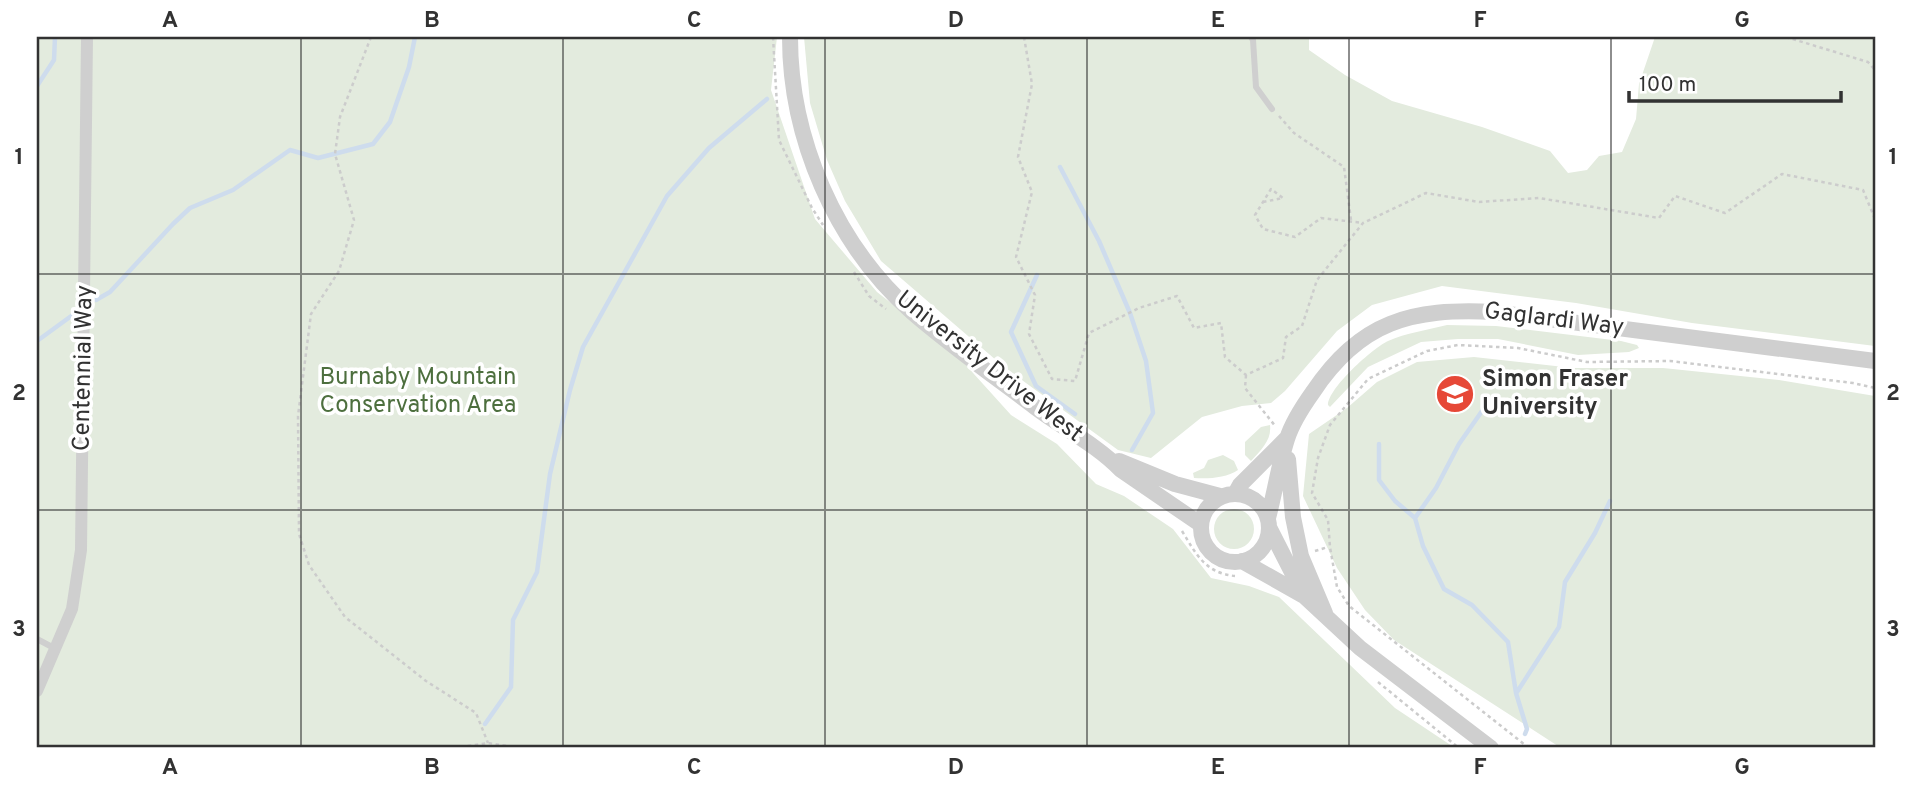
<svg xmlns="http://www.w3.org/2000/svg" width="1912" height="785" font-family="Overpass,sans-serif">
  <rect width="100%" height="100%" fill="#fff"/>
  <path fill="#e3ebde" d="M37,37H777L771,90L815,219L877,292L955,353L1011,415L1057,444L1096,484L1124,496L1173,529L1211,578L1249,586L1279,597L1395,708L1455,748H37Z
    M804,37H1309V50L1345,75L1392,101L1482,127L1550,151L1568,173L1587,170L1599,156L1622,152L1636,119L1639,84L1655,37H1875V346L1692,323L1576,303L1442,286L1372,305L1337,331L1285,391L1271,403L1242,406L1202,417L1151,458L1118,450L1004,367L881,261L845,201L827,160L810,103Z
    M1447,325L1496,326L1621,341L1637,345L1639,348L1629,352L1578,355L1498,339H1458L1421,342L1368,367L1330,407L1328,405C1328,388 1373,348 1388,341C1406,333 1427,330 1447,325Z
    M1474,357L1573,368H1663L1779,380L1875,396V748H1561L1394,640L1365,610L1337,568L1303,496L1309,434L1347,408L1377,382L1417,362Z
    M1270,425C1272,440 1261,450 1251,461L1245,455V442L1261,427Z
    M1223,455L1234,461L1238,470C1226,478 1209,479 1194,478L1193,473L1204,468L1208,460Z
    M1214 529a20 20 0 1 1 40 0a20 20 0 1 1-40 0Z"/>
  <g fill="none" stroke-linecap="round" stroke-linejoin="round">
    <path stroke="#cedced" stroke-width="4.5" d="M37,86L54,60L55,37
      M1060,167L1099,241L1130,313L1146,361L1153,413L1132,450
      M1037,275L1011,332L1036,386L1075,414
      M96,300L110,292L173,224L190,208L233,190L290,150L318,158L373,144L390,122L409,67L415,37
      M37,341L74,314
      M1379,444V480L1395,501L1415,518L1423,546L1444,589L1472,605L1508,642L1516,693L1527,729L1525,734
      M1415,518L1436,488L1459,444L1489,401
      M1517,692L1559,627L1565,582L1595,533L1610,501
      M485,724L511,687L513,620L537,572L550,474L570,390L583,347L667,196L709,148L767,99"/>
    <path stroke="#ccc" stroke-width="2.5" stroke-dasharray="3.5 3.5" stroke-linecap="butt" d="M371,37L340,117L335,154L354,220L339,271L311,314L298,416L299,534L309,565L345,617L426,681L476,713L488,743
      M773,37L779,140L812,208L823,225
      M1024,37L1032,84L1018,157L1032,192L1016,257L1035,295L1029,334L1052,379L1075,381L1089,333L1139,308L1177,296L1194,328L1221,323L1225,357L1246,375L1283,358L1286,337L1302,326L1317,280L1363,223L1426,193L1479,202L1539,198L1659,218L1675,196L1725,213L1782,174L1863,190L1875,219
      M1786,37L1868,62L1875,70
      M1279,116L1294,133L1344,167L1351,220
      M1263,202L1283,198L1271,189L1255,215L1263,229L1295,237L1321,218L1363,223
      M854,272L869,296L886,309
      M1246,375L1245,388L1276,427
      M1182,531C1196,554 1205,573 1235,576
      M1315,551L1328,547
      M1378,682L1459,748
      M454,748L488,743L521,748
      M1529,748L1349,606L1337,587L1330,547L1328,520L1312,493L1318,458L1330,425L1368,379L1427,351L1458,345L1518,348L1587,362L1670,361L1853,383L1875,388"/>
    <path stroke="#cfcfcf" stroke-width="6" d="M1251,37L1253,40L1256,87L1272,109
      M37,639L54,648"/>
    <path stroke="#cfcfcf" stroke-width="12" d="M37,691L72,609L81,550L87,37"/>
    <path stroke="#cfcfcf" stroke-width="16" d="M790,37C790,138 835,244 912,312C951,346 994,376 1035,407C1063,428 1097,445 1121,470L1200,524
      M1288,459L1293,517L1301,556L1325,613
      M1119,461L1175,484L1220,496
      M1201 528a34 34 0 1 1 68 0a34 34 0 1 1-68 0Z
      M1235,494L1240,485L1287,438
      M1268,518C1275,492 1279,464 1287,439C1292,423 1303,406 1313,392C1360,321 1412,308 1493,312L1875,361
      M1270,529L1304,596
      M1242,561L1304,596L1360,648L1491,748"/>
  </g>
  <path fill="none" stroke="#323232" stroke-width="2" stroke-opacity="0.55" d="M301,37V748M563,37V748M825,37V748M1087,37V748M1349,37V748M1611,37V748M37,274H1875M37,510H1875"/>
  <defs>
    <g id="university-disc" transform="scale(2.0125)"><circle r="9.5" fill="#e64837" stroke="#fff"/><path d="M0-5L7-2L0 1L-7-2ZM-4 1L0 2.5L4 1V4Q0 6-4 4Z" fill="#fff"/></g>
  </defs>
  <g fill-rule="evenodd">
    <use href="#university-disc" x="1455" y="394"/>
  </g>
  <g text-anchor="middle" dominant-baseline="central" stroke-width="7" stroke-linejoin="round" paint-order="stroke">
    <g font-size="24" fill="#323232" stroke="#fff">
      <text transform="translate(1554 320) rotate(7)">Gaglardi Way</text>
      <text transform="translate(989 367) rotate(38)">University Drive West</text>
      <text transform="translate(84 368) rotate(-89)">Centennial Way</text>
    </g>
    <g font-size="24" fill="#4d6f3e" stroke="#fff">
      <text x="418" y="378">Burnaby Mountain<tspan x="418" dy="28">Conservation Area</tspan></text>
    </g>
    <g font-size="24" font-weight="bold" fill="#323232" stroke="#fff" text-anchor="start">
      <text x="1482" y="380">Simon Fraser<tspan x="1482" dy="28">University</tspan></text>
    </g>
  </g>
  <rect width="1912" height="785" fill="none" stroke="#ffffff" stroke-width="77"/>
  <path d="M1629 91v10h212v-10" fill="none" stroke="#323232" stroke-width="3.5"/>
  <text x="1639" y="91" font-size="21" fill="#323232" stroke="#ffffff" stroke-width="5" paint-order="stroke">100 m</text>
  <rect x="38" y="38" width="1836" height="708" fill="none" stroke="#323232" stroke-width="2.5"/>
  <g font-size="23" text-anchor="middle" font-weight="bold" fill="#323232">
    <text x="170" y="27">A</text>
    <text x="432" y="27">B</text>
    <text x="694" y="27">C</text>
    <text x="956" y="27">D</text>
    <text x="1218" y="27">E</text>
    <text x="1480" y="27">F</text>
    <text x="1742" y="27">G</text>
    <text x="19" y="164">1</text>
    <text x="1893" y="164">1</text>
    <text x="19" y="400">2</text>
    <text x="1893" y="400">2</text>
    <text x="19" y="636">3</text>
    <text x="1893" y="636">3</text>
    <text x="170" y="774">A</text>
    <text x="432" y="774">B</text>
    <text x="694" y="774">C</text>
    <text x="956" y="774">D</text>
    <text x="1218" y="774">E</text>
    <text x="1480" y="774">F</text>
    <text x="1742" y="774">G</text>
  </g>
</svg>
